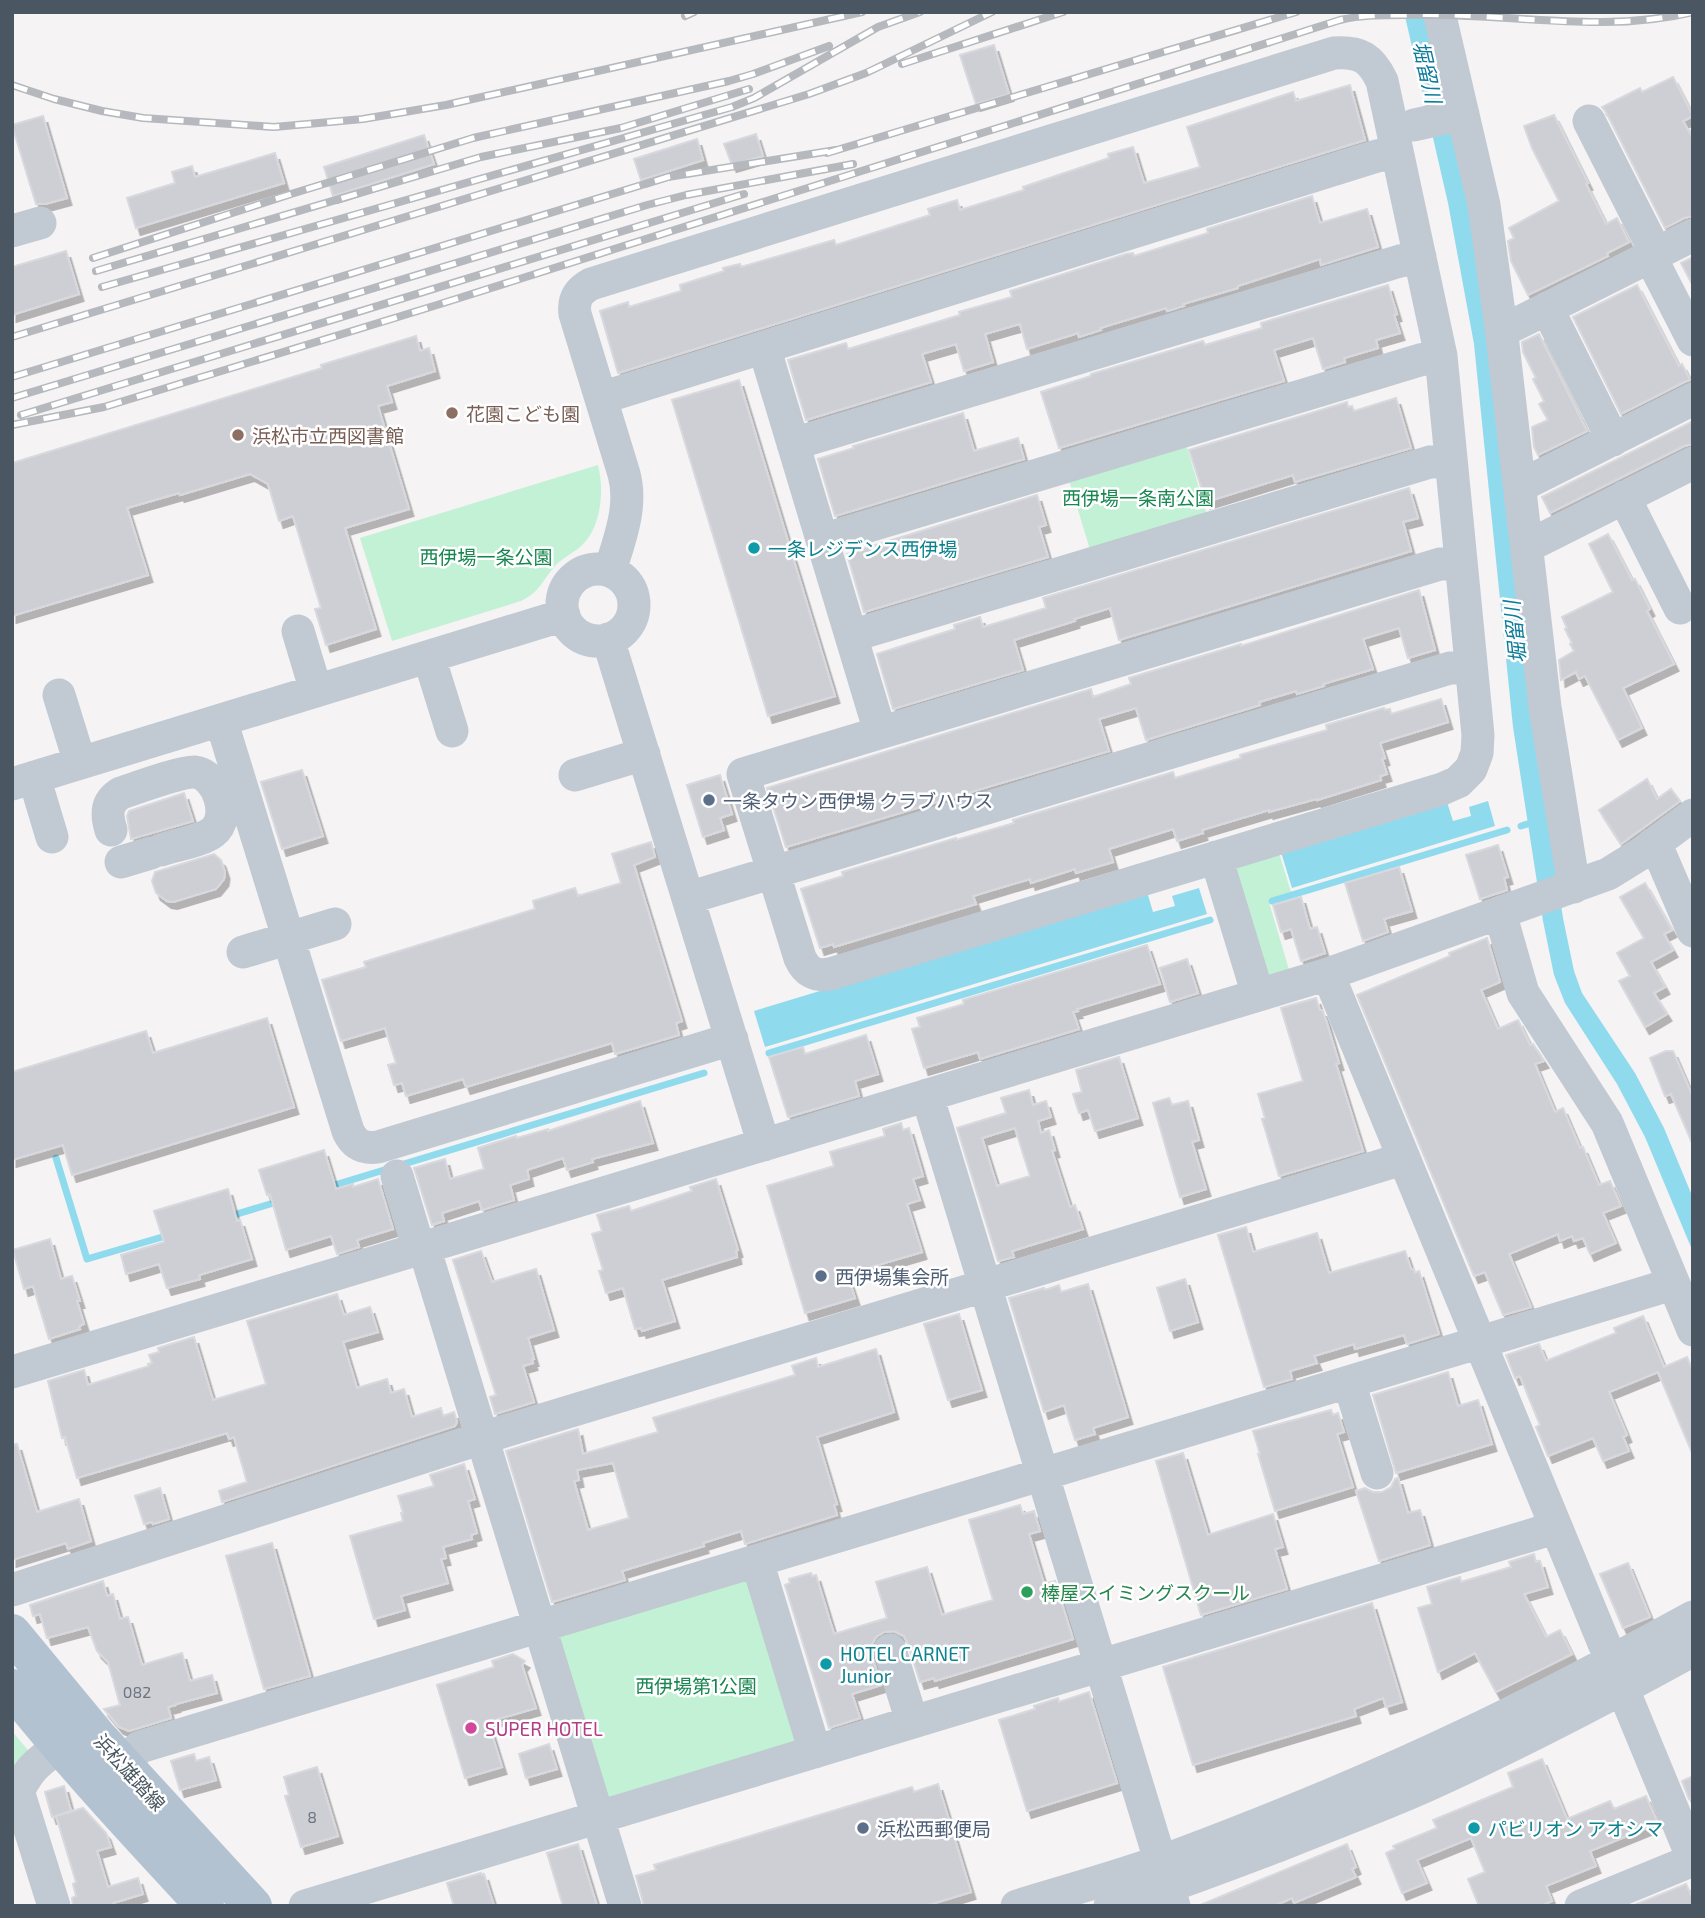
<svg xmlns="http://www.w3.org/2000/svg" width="1705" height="1918" font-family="'Exo 2','Noto Sans JP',sans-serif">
  <defs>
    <filter id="shadow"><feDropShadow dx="4.5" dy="7" stdDeviation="0" flood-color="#0004"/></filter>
  </defs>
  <rect width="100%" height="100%" fill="#f5f3f3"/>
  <path fill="#c3f1d5" d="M1185,441L1208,518L1091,553L1068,477Z
    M598,465C604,488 602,524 584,543C576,552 563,557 555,566C542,581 540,592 521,601L392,641L360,538Z
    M1279,853L1291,892L1268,899L1290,973L1273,978L1262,972L1232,875L1238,865Z
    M746,1577L797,1746L613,1802L600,1795L555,1646L561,1632Z
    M12,1731L32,1755L15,1767L12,1765Z"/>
  <path fill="#90daee" d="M1404,12H1425L1468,199L1496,363L1533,725L1563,918L1574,971L1582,993L1635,1073L1664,1128L1693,1198V1252L1645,1137L1617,1084L1565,1003L1554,975L1543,921L1513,727L1474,344L1448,203Z
    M1488,801L1495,826L1292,888L1281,852L1447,802L1453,821L1471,816L1469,807Z
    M1199,888L1207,914L765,1047L754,1011L1147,892L1153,912L1175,906L1172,896Z"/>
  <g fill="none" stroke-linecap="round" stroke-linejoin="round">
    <path stroke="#90daee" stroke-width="7" d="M1521,826L1537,821
      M1272,901L1507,830
      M769,1053L1210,920
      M56,1158L87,1259L169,1235
      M328,1187L704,1073
      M227,1217L280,1201"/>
  </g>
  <path fill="#cdcfd5" stroke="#d7d9de" stroke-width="2" fill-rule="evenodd" filter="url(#shadow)" d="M994,45L1009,94L976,104L960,55Z
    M1673,77L1693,116L1683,121L1693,139V216L1684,218L1665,228L1606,112L1602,107L1640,88L1642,92Z
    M1350,85L1365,140L618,373L600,311L628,302L629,307L681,291L680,285L724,271L723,268L740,264L741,267L834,240L836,245L930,215L928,209L957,200L960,210L1024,190L1023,187L1109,158L1108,154L1133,147L1144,183L1159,179L1200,167L1187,127L1293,92L1296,101Z
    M1554,115L1588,183L1586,184L1606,224L1617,218L1629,242L1607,253L1608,256L1528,295L1511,261L1508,241L1514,238L1509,228L1559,201L1532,148L1524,126Z
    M43,116L67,198L45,204H36L12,125Z
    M756,134L763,156L732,165L724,144Z
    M424,135L434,164L333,196L324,167Z
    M697,139L703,160L641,180L634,159Z
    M275,153L284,183L136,228L127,198L175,183L172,172L192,166L195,177Z
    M1312,196L1320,223L1367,209L1378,247L1321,265L1320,259L1238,286V288L1183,304L1184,306L1167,311L1166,308L1100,328L1101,330L1079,337L1078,333L1027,349L1020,324L985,334L993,362L964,371L956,344L922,354L931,382L806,420L788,360L846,343L848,349L960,315L959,312L1012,297L1010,291L1126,254L1133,253L1134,256L1208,233L1207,229Z
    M66,251L79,294L12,315V267Z
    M1693,257V286L1681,263Z
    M1388,285L1397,314L1394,315L1400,333L1376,340L1378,348L1344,358L1345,362L1323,369L1313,338L1274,350L1284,381L1059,448L1041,392L1091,376V374L1203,341L1205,345L1262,328L1261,323Z
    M1637,285L1679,366L1682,364L1690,380L1684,382L1621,414L1573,317Z
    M1539,334L1587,431L1538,455L1534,447L1532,427L1548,420L1539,404L1544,401L1533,379L1536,378L1523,352L1522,342Z
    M416,336L420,351L429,348L435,371L387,386L392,402L378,406L409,509L345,528L376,629L326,645L315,609L321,608L293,516L279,521L268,484L250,474L180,495L179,493L127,508L148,575L12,616V463L322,368L321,365Z
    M739,380L835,696L768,716L672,400Z
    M1396,398L1411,448L1295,482L1293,475L1206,502L1189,450L1347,402L1348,407L1352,406L1354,411Z
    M963,413L974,451L1018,438L1024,459L835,516L818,459L854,448L853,446Z
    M1693,421V444L1684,446L1550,513L1542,497Z
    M1409,488L1418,518L1403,522L1411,551L1119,640L1110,608L1074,619L1075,621L1014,640L1023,670L893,709L877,654L955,629L954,625L980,617L983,627L1046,608L1043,598Z
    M1037,495L1046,525L1039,527L1048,557L864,612L847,554Z
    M1608,534L1632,580L1635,579L1650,609L1647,611L1674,664L1623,688L1642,728L1618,740L1585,676L1579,679L1576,672L1561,680L1559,660L1574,651L1570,644L1572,643L1565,629L1567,628L1562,617L1613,592L1589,544Z
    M1419,590L1435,650L1408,658L1399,628L1363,639L1373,669L1323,684L1324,686L1297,694L1296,691L1259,702L1260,705L1146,740L1136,708L1099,719L1109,751L786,847L767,788L1091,689L1093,697L1131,684L1129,678L1241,644V646Z
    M1441,699L1448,722L1380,743L1385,758L1382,759L1387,774L1380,776L1381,780L1317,800L1316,799L1269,812V810L1202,830L1203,833L1177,841L1173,829L1109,849L1113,862L1076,873L1075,869L1031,883L1030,879L973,896L976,904L834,947L833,944L820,948L801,889L843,876L842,872L956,838V840L1014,823L1013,820L1173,772L1175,778L1241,758L1240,755L1327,730L1326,725L1384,708L1385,710L1390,709L1391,714Z
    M302,770L323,836L282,849L261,782Z
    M720,775L732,814L720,818L724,830L703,837L687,785Z
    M1647,779L1657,799L1671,789L1680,801L1621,844L1599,810Z
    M184,793L193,821L131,839L127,816L129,811Z
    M651,842L655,857L634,865L682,1021L676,1023L679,1035L615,1054L612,1043L466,1087L463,1079L406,1096L402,1083L394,1085L388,1065L396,1063L385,1028L341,1041L322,980L366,967L364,962L535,909L533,901L575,888L578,896L621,883L612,854Z
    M1498,845L1508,877L1504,878L1507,890L1480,899L1466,855Z
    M214,854L221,860L225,872L224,879L216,889L173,902L167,901L156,893L152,881L155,872Z
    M1399,867L1412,911L1384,919L1388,932L1363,941L1345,883Z
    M1645,883L1672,930L1664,934L1673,950L1651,962L1665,987L1654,993L1667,1014L1645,1027L1619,981L1630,976L1617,953L1644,938L1620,897Z
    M1301,897L1310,929L1317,927L1325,953L1301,961L1291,929L1281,932L1273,905Z
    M1487,938L1500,982L1481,990L1498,1029L1518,1020L1530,1045L1533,1044L1544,1061L1535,1064L1555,1112L1563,1108L1580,1148L1583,1147L1599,1185L1610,1181L1621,1206L1603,1213L1616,1243L1590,1254L1583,1238L1574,1241L1572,1236L1560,1241L1558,1234L1509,1254L1531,1307L1503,1315L1485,1272L1474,1276L1357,995L1450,956L1449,953Z
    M1147,945L1160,984L1077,1009L1078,1011L1073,1012L1079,1029L980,1059L978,1052L924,1068L912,1029L920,1027L917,1018L964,1004L963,1000Z
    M1187,959L1198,993L1170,1002L1160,968Z
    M1316,998L1320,1010H1322L1326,1020L1339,1063L1336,1064L1363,1151L1279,1176L1262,1119L1265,1118L1258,1094L1303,1081L1281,1008Z
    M267,1018L294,1107L72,1175L63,1145L12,1160V1072L146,1031L153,1053Z
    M866,1035L878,1074L855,1081L859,1096L788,1117L769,1057L803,1047L805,1054Z
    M1666,1051H1673L1693,1097V1145L1671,1094L1665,1096L1650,1058Z
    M1119,1057L1138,1118L1095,1131L1088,1110L1079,1113L1073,1094L1082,1092L1076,1070Z
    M1029,1090L1033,1105L1046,1101L1051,1117L1038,1121L1041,1133L1049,1130L1055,1150L1052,1151L1070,1207L1075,1205L1083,1229L1012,1251L1014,1257L998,1261L957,1128L1006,1113L1001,1098ZM1015,1128L1030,1176L997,1186L982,1138Z
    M1169,1098L1172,1105L1188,1101L1199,1140L1192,1142L1206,1189L1180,1197L1153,1103Z
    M640,1101L653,1143L592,1159L593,1162L567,1170L563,1158L527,1170L529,1179L510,1185L514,1200L482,1210L479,1201L442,1213L444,1221L432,1225L414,1168L445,1159L450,1179L484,1169L478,1148L516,1136L517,1138L548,1129V1131Z
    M901,1123L903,1130L909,1128L923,1176L913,1179L920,1200L907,1204L922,1252L847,1274L855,1298L805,1313L767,1186L834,1166L830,1152L885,1136L883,1129Z
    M324,1150L336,1189L353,1184V1187L378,1179L393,1229L357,1240L359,1247L337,1254L331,1236L286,1250L270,1194L267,1195L259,1170Z
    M716,1179L738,1250L736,1251L737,1257L662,1280L675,1321L642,1331L641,1328L635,1329L623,1288L606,1293L599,1271L603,1270L592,1234L602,1231L597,1215L629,1206L631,1211L692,1191L690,1187Z
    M228,1189L237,1221L240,1220L252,1259L199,1275L200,1279L167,1288L159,1264L126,1274L121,1255L164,1242L154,1211Z
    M1246,1227L1253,1252L1317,1233L1329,1273L1405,1251L1411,1269H1414L1415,1273L1419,1271L1439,1334L1407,1344L1404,1335L1355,1349L1354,1344L1314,1356L1317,1363L1290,1371L1292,1379L1264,1387L1218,1235Z
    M50,1239L61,1279L72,1276L80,1301H77L84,1324L79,1326L80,1329L49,1339L33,1286L24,1289L13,1250Z
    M481,1251L492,1282L536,1269L554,1330L528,1338L534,1359H532L533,1363L523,1366L534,1402L495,1414L490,1397L496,1395L453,1260Z
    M1185,1279L1198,1322L1170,1331L1157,1288Z
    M1088,1284L1128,1417L1093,1428L1095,1434L1075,1440L1064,1405L1044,1412L1009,1298L1044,1288L1045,1290L1059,1285L1061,1292Z
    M337,1294L344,1315L370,1307L378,1332L343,1342L357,1388L387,1379L391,1393L404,1389L412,1417L441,1408L443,1416L454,1412L457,1422L455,1426L222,1502L219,1491L247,1482L234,1437L229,1439L227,1433L77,1478L65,1437L62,1438L48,1381L84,1370L88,1385L149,1366L148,1364L152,1363L149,1355L159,1352L158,1348L194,1337L213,1400L266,1384L247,1321Z
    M959,1314L982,1390L948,1400L924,1324Z
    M1643,1316L1664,1367L1687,1357L1693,1371V1455L1658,1372L1609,1392L1627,1435L1623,1437L1629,1451L1603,1461L1593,1438L1548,1456L1536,1427L1540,1425L1520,1376L1515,1378L1506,1355L1539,1344L1546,1361L1616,1333L1614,1328Z
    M876,1349L894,1412L817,1437L837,1504L834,1505L837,1515L745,1544L741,1531L703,1543L704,1546L622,1571L625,1580L552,1602L506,1451L578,1429L583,1454L658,1432L653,1418L795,1375L792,1366L816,1358L818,1367ZM613,1463L629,1518L588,1530L574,1481L579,1480L577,1470Z
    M1448,1372L1458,1406L1478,1400L1492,1444L1396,1473L1373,1395Z
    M1331,1410L1333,1415L1338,1413L1344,1432L1337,1434L1353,1487L1275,1511L1258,1454H1260L1253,1431Z
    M17,1444L37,1512L79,1499L91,1541L68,1549L66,1543L12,1560V1445Z
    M1183,1453L1208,1535L1273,1514L1283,1547L1275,1549L1287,1589L1201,1615L1156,1461Z
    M464,1464L475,1499L468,1501L477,1533L471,1535L472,1539L443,1547L446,1558L441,1559L448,1583L401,1596L405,1610L374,1619L350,1536L403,1521L401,1513H403L398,1496L434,1486L430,1475Z
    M1398,1478L1408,1513L1420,1510L1430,1545L1379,1561L1356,1491L1365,1488L1373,1492H1382L1391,1487L1395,1479Z
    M160,1488L169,1519L153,1524L152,1522L144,1524L135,1496Z
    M1020,1505L1023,1514L1034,1511L1040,1531L1029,1534L1044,1584L1055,1581L1073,1639L935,1681L934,1678L920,1682L908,1644L904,1636L894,1631L884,1632L876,1637L871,1646L872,1656L881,1685L852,1694L860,1718L829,1728L785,1585L790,1583L789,1579L811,1573L812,1576L816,1575L834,1634L887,1618L876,1582L927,1567L942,1615L993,1600L969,1520Z
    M272,1543L310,1676L264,1689L226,1556Z
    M1534,1554L1536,1562L1540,1561L1548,1587L1524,1594L1546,1637L1560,1630L1572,1654L1496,1692L1475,1653L1438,1672L1418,1608L1432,1604L1427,1587L1460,1577L1461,1582L1511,1567L1509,1562Z
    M1628,1563L1650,1617L1623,1628L1600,1574Z
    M103,1581L107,1596L113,1594L120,1619L128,1617L142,1665L182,1653L190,1681L212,1675L217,1693L176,1704V1705L168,1707L171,1718L129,1731L119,1727L104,1709L120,1705L108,1662L97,1651L88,1627L47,1638L40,1614L33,1616L30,1605Z
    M1372,1603L1402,1702L1386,1707L1383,1698L1354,1709L1356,1716L1193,1765L1163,1667Z
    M513,1654L525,1661L522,1665L536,1708L488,1722L502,1767L465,1778L437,1685L491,1668L494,1667L492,1661Z
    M1089,1692L1117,1783L1027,1811L999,1720L1035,1709L1034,1706L1058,1698L1059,1702Z
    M549,1744L557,1769L526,1778L519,1754Z
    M194,1754L196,1761L209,1757L216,1780L180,1790L171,1761Z
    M1542,1759L1567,1819L1610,1801L1614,1809L1646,1796L1657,1821L1651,1823L1652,1826L1590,1851L1596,1866L1546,1886L1552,1901L1541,1906H1479L1468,1879L1485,1872L1471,1838L1417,1860L1427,1883L1402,1893L1386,1853L1395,1849L1393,1846L1437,1828L1433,1820L1513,1787L1508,1773Z
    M317,1767L338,1836L301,1847L285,1796L289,1795L284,1777Z
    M1693,1776V1797L1689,1799L1682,1781Z
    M938,1784L971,1892L925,1906H644L636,1876L656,1870L654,1865L912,1787L914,1792Z
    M64,1786L71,1811L56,1816L83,1808L106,1833L111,1847L97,1851L108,1887L138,1878L143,1894L113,1903L114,1906H73L72,1898L76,1896L73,1884L76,1882L56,1816L52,1817L45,1792Z
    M578,1844L597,1906H563L547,1853Z
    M1347,1844L1356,1867L1352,1869L1356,1877L1294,1903L1292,1898L1274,1906H1198Z
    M481,1873L482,1875L484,1874L494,1906H454L447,1883Z
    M1686,1884L1693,1899V1906H1632Z"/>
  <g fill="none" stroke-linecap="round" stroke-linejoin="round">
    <path stroke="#c1cad2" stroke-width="33" d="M1439,12L1484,205L1501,327L1545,707L1574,887
      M1589,121L1656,253
      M1414,125L1463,114
      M12,231L40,223
      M1650,256L1693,340
      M1547,308L1613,440
      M1501,327L1512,326L1693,235
      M764,347L880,732
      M601,398L1377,156L1397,152
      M793,444L1400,261L1420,257
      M1519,483L1530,481L1693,399
      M1624,497L1680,608
      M822,540L1420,360L1441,356
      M1526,543L1538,541L1693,463
      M562 605a36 36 0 1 1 72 0a36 36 0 1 1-72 0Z
      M610,571C619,540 633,507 624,474L575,314C573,299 578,291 591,284L1334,53C1360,51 1371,58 1382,81L1441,356L1478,735L1477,753L1471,769L1458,782L1442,789L830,974C815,977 806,971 800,958L743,774L1440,564L1461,562
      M298,631L316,691
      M851,636L1430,462L1451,460
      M608,639L764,1145
      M429,657L452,731
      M59,695L80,763
      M221,720L348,1131C354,1144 362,1149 378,1147L732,1039
      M575,775L644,754
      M34,777L52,837
      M12,784L564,615
      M111,830C106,814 106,802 121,793C136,788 182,771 195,772C218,775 232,817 213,832C202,841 175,845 161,850
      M1653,844L1660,854L1693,931
      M1216,857L1258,995
      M121,862L151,853
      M688,898L1450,668L1471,666
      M1500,913L1523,993L1607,1123L1693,1330
      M243,952L335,924
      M1328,974L1693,1859
      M927,1095L1174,1906
      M397,1176L419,1249
      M424,1247L625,1906
      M12,1372L1328,974L1608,874L1642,853L1693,815
      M1349,1382L1377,1473
      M757,1561L815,1752
      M12,1590L482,1438L1386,1164L1403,1157
      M890,1650L912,1722
      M122,1764L140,1747L1656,1289L1673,1282
      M12,1782L18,1791L54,1906
      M18,1791C23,1782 27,1774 34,1767C52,1749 65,1749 59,1720
      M305,1906L1538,1533L1555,1526
      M1017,1906C1072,1889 1129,1874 1184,1853C1279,1817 1375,1778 1467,1734C1544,1698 1618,1658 1693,1617
      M1110,1906C1168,1888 1224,1866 1280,1845C1329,1825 1379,1807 1428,1785C1518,1744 1606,1698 1693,1650
      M1581,1906L1693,1860"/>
    <path stroke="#b3c2d1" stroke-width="38" d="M12,1633L98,1737L253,1906
      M12,1688C73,1764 139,1835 205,1906"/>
    <g stroke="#b5b8bd" stroke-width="8">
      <path id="rail" d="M685,16L694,12
        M902,64L1063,12
        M12,85L54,99L102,111L143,118L274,127L363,119L446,105L862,12
        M827,153L1296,12
        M93,258L291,194L473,138L729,81L753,74L829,46
        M96,271L481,157L621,128L749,89
        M102,287L732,107L754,98L878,27L920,12
        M12,337L809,94L866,73L992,12
        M12,377L668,177L836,150
        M12,398L647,205L686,195L853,164
        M21,415L744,194
        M12,425L104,407L437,305L1340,20C1361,15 1382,15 1404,15C1500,11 1597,35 1693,12"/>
    </g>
    <use href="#rail" stroke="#fff" stroke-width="5" stroke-dasharray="16" stroke-linecap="butt"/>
  </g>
  <g fill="#8d6e63" stroke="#fff" stroke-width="2.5">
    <circle cx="452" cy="413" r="7"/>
    <circle cx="238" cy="435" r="7"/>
  </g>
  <g fill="#0f9aa8" stroke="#fff" stroke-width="2.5">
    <circle cx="754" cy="548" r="7"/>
    <circle cx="826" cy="1664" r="7"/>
    <circle cx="1474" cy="1828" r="7"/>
  </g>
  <g fill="#5c6f8a" stroke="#fff" stroke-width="2.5">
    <circle cx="709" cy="800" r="7"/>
    <circle cx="821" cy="1276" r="7"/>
    <circle cx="863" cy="1828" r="7"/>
  </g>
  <circle fill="#2e9e5b" stroke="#fff" stroke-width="2.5" cx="1027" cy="1592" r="7"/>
  <circle fill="#d1479c" stroke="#fff" stroke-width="2.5" cx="471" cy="1728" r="7"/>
  <g text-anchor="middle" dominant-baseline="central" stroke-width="5" stroke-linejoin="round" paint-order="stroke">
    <g font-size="16" fill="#6b747e">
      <text x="137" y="1691">082</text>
      <text x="312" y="1816">8</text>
    </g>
    <g font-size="19" fill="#785e54" stroke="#fff" text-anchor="start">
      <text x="466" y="413">花園こども園</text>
      <text x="252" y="435">浜松市立西図書館</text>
    </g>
    <g font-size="19" fill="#17864f" stroke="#fff">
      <text x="1138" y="497">西伊場一条南公園</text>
      <text x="486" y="556">西伊場一条公園</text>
      <text x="696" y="1685">西伊場第1公園</text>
    </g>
    <g font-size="19" fill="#0d838f" stroke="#fff" text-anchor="start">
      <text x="768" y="548">一条レジデンス西伊場</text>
      <text x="840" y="1653">HOTEL CARNET<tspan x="840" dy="22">Junior</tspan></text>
      <text x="1488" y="1828">パビリオン アオシマ</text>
    </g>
    <g font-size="19" fill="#4e5e75" stroke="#fff" text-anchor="start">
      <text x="723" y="800">一条タウン西伊場 クラブハウス</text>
      <text x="835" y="1276">西伊場集会所</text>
      <text x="877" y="1828">浜松西郵便局</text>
    </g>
    <g font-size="19" fill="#27864d" stroke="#fff" text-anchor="start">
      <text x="1041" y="1592">棒屋スイミングスクール</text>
    </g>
    <g font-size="19" fill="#b23c85" stroke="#fff" text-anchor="start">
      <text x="485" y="1728">SUPER HOTEL</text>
    </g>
    <g font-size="19" fill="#4a5661" stroke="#fff">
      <text transform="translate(130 1772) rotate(48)">浜松雄踏線</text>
    </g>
    <g font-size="21" font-style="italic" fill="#0c7c9b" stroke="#fff">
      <text transform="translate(1428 72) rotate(77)">堀留川</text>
      <text transform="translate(1514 632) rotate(-96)">堀留川</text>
    </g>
  </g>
  <rect width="1705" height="1918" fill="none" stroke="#4a5661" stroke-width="28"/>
</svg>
